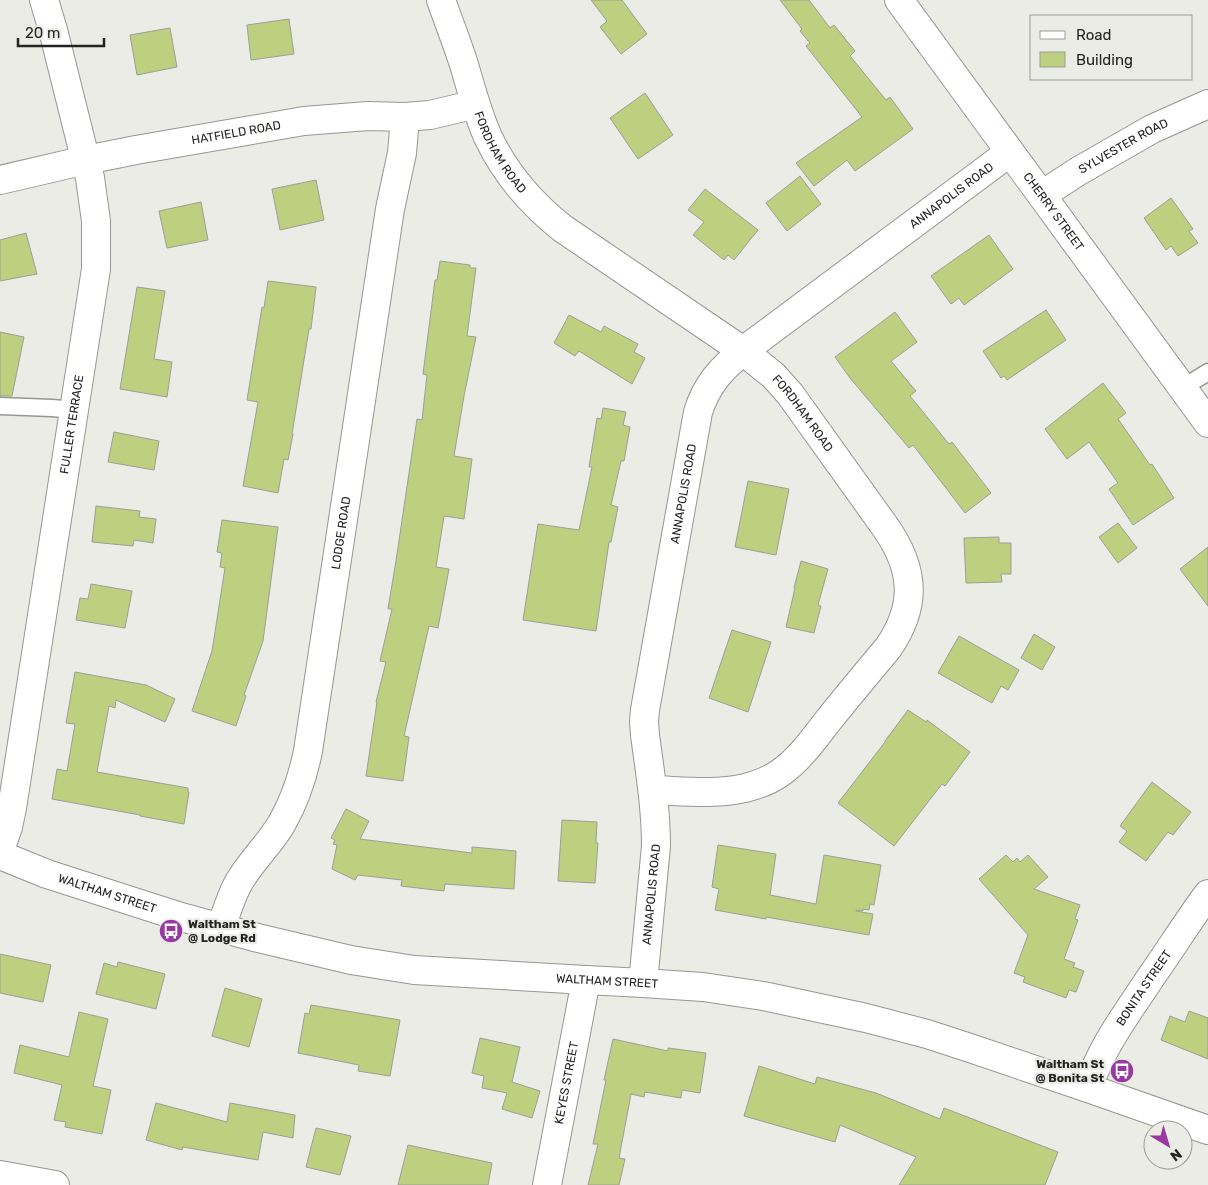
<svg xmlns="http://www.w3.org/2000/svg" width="1208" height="1185" font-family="Rubik,sans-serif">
  <rect width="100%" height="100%" fill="#eaece5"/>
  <path fill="#bed080" stroke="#9d9e98" d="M591,0H622L647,34L621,54L600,27L607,21Z
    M780,0H809L830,28L834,25L855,51L850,56L886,100L890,97L913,129L855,171L847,160L814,186L796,163L862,117L806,46L810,43L800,31L802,29Z
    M289,19L294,54L251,60L247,25Z
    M170,28L177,67L137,75L130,35Z
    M645,93L673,135L638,159L610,118Z
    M800,176L821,204L787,231L766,203Z
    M316,180L324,220L280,230L272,189Z
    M705,189L758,230L734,260L728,255L724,260L693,235L704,222L688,210Z
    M1171,198L1193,229L1189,231L1198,243L1178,256L1171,246L1166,250L1144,218Z
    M201,202L208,240L167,248L159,211Z
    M26,233L37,274L0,281V240Z
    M989,235L1013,269L964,305L959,298L951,304L931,276Z
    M440,261L470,265V268H476L467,336L476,337L464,396L454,456L472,459L464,519L444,516L436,567L449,569L438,628L429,626L404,736L409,737L403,781L366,776L377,702H376L386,662L380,661L392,609H388L396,561L417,419L422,420L427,375L423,374L435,280H437Z
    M268,281L316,287L311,329H309L292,434H293L288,460L284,459L278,493L243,486L258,402L247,400L262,307L264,308Z
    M137,287L165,291L154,359L172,362L167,397L120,389Z
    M1046,310L1066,340L1007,380L1004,376L1001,378L983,351Z
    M895,312L917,342L891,361L916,391L910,396L949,444L952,442L991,493L965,513L913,445L909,448L850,378L835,357Z
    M569,315L601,332L604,326L638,344L634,352L645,358L632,384L579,351L575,356L554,343Z
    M0,332L24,337L12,396H0Z
    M1103,383L1126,413L1118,419L1150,465L1152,464L1174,498L1133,525L1109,489L1118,483L1089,442L1067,459L1045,429Z
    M603,408L626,412L623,425L630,427L624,461H621L611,505L618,507L611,542H609L596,631L523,620L538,524L579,530L592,467H589L597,418L601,419Z
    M114,432L159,441L154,470L108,462Z
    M748,481L789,489L776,555L735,547Z
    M96,506L140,511L139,517L156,519L153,543L134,540L133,546L92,542Z
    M222,520L278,527L263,641L244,695L246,696L236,726L192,711L212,651L225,568L220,567L222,553L217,552Z
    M1118,523L1137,548L1118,563L1099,537Z
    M999,537V543H1011V574H1001L1002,582L966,583L964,538Z
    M1208,547V606L1180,569Z
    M801,561L828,569L818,605L821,606L814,633L786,627L795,588H794Z
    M91,584L132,591L125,628L76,620L80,598L88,599Z
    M732,630L771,642L748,712L709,698Z
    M1034,634L1055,647L1042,670L1021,658Z
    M959,636L1019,670L1008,690L1001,686L992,703L938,673Z
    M75,672L146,685L175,699L165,722L116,700L115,708L109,706L97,772L188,788V792H189L184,824L140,816V815L52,799L57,769L67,771L75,724L66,723Z
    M908,710L926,722L927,720L970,752L945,786L942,784L894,846L838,803L885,742V741Z
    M1152,782L1191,812L1173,835L1168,832L1146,861L1119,842L1127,831L1120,826Z
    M346,809L369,821L360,839L472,853V847L516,851L514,889L445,884L444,891L401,886L402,880L358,875L355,880L332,869L337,845L333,844L335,840L331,838Z
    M562,820L597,822L596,843H598L595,883L558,881Z
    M718,845L776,854L770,895L816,904L824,855L881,865L874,905L870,904L869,910L863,909V911L856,910V911L873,914L869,935L766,917V919L715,910L719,889L712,887Z
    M1006,855L1013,862L1017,858L1020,862L1028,855L1048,877L1034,889L1080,905L1075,919L1078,920L1064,959L1075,963L1073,967L1084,971L1076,992L1069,990L1066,998L1023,982L1025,977L1014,973L1028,935L979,879Z
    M0,954L51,965L43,1002L0,993Z
    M118,962L165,974L156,1009L96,994L104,963L117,967Z
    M225,988L262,999L249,1047L212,1036Z
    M311,1005L400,1020L390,1076L358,1071L359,1065L298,1053L305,1013L309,1014Z
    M1189,1011L1208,1018V1059L1161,1040L1170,1016L1185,1022Z
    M79,1012L108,1019L93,1086L111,1090L102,1134L65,1127L66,1122L54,1120L62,1085L14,1073L20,1045L69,1057Z
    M480,1038L520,1047L512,1082L540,1091L532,1118L502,1109L507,1093L482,1088L484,1076L472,1073Z
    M613,1039L668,1051V1048L706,1053L700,1093L682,1090L681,1098L645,1092L644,1097L631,1094L619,1158L625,1159L619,1185H588L598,1144H593L606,1080H604Z
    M759,1066L815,1084L817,1077L876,1093L940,1119L944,1108L1058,1152L1045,1185H899L916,1157L840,1125L835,1142L744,1116Z
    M156,1103L227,1122L230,1103L295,1115L293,1138L263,1132L258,1160L183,1147L182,1150L146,1140Z
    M316,1128L351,1136L340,1175L306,1167Z
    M408,1145L492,1163L488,1185H398Z"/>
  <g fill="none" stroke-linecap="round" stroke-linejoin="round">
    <g stroke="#959791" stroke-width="19">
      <path id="service" d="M1182,388L1208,372
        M0,406L52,408L74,410"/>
    </g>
    <g stroke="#959791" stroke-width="30">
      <g id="minor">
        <path id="s1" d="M441,0C449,23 458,45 465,68C472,92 478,115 488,137C505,173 532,204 562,228L743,351L774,376L790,394L886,528C915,570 917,606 888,648C867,673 847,697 827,722C813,740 799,760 780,773C770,780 757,785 745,788C715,795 683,791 653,790"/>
        <path id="s2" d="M0,180L86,160L136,150L304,121L368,116L405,117L430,115L464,107L475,103"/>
        <path id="s3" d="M1042,195L1077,172L1152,129L1208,104"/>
        <path id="s4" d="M0,850L8,827L12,808L96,269V221L90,178L53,30L44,0"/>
        <path id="s5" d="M221,928C226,913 231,896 239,882C251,861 270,844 282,823C295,800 303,776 308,751L390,209L402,153L405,117"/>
        <path id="s6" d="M643,983L656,846C656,809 650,772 645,735L644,722L645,710L698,412C707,384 721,369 743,351L1010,152"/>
        <path id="s7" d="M1088,1088C1101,1047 1128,1012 1151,977C1170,950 1188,921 1208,894"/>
        <path d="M0,1175L55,1185"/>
        <path id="s8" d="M547,1185L586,980"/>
      </g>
    </g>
    <g stroke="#959791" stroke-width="30">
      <g id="tertiary">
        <path id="s9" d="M899,0L1208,423"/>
      </g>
    </g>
    <g stroke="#959791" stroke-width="30">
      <g id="secondary">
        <path id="s10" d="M0,855L47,874L181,917L258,938L351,960L414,970L586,980L643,983L703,987L763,996L866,1018L927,1034L970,1048L1088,1088L1208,1130"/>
      </g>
    </g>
    <use href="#service" stroke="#fff" stroke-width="16"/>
    <use href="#minor" stroke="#fff" stroke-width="28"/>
    <use href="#tertiary" stroke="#fff" stroke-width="28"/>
    <use href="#secondary" stroke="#fff" stroke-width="28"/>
  </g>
  <defs>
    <g id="bus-disc" transform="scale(1.25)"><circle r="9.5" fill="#9838a0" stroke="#eaece5"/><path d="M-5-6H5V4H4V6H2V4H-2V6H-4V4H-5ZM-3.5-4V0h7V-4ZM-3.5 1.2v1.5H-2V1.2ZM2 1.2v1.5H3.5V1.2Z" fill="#fff"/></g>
  </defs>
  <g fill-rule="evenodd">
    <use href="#bus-disc" x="171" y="931"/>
    <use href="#bus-disc" x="1122" y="1071"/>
  </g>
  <g text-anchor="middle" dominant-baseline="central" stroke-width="4.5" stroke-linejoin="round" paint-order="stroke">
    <g font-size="12" fill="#232421" stroke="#eaece5">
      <text stroke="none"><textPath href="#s2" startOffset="241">HATFIELD ROAD</textPath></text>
      <text stroke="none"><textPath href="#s3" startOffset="95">SYLVESTER ROAD</textPath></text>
      <text stroke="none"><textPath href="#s1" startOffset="164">FORDHAM ROAD</textPath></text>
      <text stroke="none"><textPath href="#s6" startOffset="914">ANNAPOLIS ROAD</textPath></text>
      <text stroke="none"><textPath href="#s9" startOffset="262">CHERRY STREET</textPath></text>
      <text stroke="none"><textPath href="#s1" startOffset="569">FORDHAM ROAD</textPath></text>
      <text stroke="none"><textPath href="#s4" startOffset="432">FULLER TERRACE</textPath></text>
      <text stroke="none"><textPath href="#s6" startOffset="494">ANNAPOLIS ROAD</textPath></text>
      <text stroke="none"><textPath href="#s5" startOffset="420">LODGE ROAD</textPath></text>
      <text stroke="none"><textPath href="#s10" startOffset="114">WALTHAM STREET</textPath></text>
      <text stroke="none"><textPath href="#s6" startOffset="89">ANNAPOLIS ROAD</textPath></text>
      <text stroke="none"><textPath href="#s10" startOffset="624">WALTHAM STREET</textPath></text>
      <text stroke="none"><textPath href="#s7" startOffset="115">BONITA STREET</textPath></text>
      <text stroke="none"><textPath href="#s8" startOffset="104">KEYES STREET</textPath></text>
    </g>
    <g font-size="12" font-weight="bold" fill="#232421" stroke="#eaece5" text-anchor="start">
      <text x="188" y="924">Waltham St<tspan x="188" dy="14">@ Lodge Rd</tspan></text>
      <text x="1104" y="1064" text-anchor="end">Waltham St<tspan x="1104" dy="14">@ Bonita St</tspan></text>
    </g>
  </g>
  <rect x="1030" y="15" width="162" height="65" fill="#eaece5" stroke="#9a9c97"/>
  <rect x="1040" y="31" width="25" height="8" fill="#ffffff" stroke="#9a9c97"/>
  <text x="1076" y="40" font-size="15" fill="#232421">Road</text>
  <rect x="1040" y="52" width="25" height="15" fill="#bed080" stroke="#9a9c97"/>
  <text x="1076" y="65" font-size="15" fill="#232421">Building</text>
  <g transform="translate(1168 1145) rotate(142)"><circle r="24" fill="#eaece5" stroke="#9a9c97"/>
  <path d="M0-4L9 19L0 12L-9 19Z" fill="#9838a0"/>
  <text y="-8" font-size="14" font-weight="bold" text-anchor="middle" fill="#232421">N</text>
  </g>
  <path d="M18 38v8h86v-8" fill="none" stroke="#232421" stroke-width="2.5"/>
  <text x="25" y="38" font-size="15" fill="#232421" stroke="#eaece5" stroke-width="4" paint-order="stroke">20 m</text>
</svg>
